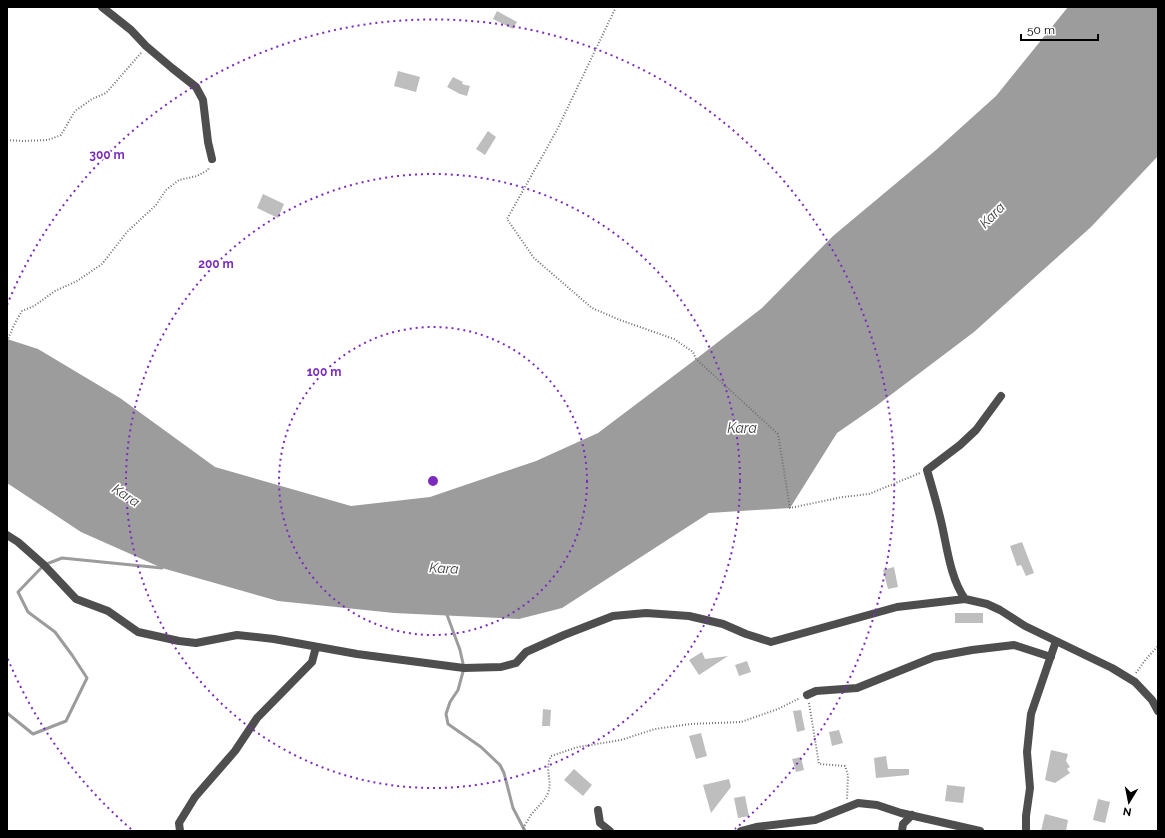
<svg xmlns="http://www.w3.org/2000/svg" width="1165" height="838" font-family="Raleway,sans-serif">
  <rect width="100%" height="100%" fill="#fff"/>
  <path fill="#9c9c9c" d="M1068,7H1158V156L1091,227L974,332L876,406L837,433L790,508L709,513L562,608L519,619L394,613L278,601L162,568L81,532L7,483V339L38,349L120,398L215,467L351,506L430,497L536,461L598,433L696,359L762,308L833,236L936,150L996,96Z"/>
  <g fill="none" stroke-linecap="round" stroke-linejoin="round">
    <path stroke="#9c9c9c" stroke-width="3" d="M446,612L460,650L464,668L458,690L450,702L446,714L448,724L481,747L500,765L504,773L513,808L525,831
      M7,713L33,734L66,721L87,678L72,655L55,632L28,612L18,592L44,565L62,558L162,568"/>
  </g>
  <path fill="#bebebe" d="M497,11L517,22L513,29L493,19Z
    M398,71L420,77L416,92L394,86Z
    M453,77L463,82L462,84L470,86L467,96L460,94L447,87Z
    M488,131L496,137L485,155L476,149Z
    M263,194L284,204L278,218L257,208Z
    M1022,542L1034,573L1026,576L1021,565L1017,566L1010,546Z
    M894,567L898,587L888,589L883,570Z
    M955,613H983V623H955Z
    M702,652L705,659L728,656L699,675L689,660Z
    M747,661L751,672L739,676L735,665Z
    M543,709L551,710L550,726H542Z
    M801,710L805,730L797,732L793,711Z
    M839,730L843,743L832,746L829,732Z
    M701,733L707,756L696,759L689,736Z
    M1051,750L1068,754L1066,761L1070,767L1067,769L1070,773L1055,783L1045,780Z
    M886,756L888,769H909V775L876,778L874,758Z
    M801,757L804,770L796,772L792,759Z
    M574,769L592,785L583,796L564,780Z
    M729,779L731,787L711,813L703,785Z
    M947,785L965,787L963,803L945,801Z
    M745,796L749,816L738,818L734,798Z
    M1098,799L1110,802L1105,823L1093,820Z
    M1045,814L1068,820L1066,831H1041Z"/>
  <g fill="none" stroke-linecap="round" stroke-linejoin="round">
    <path stroke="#707070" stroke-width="2" stroke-dasharray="1 2" stroke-linecap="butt" d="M616,7L557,130L507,219L534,258L592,308L620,320L674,339L693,352L696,359L778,434L790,508L843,497L869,494L920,473
      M7,140L22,141L48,140L61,135L75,111L92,99L106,93L141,53
      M7,341L15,323L22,311L34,306L55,291L77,281L102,264L127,232L156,205L166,190L179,180L197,176L208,170L209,167
      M1136,673L1146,659L1158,646
      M809,703L819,764L845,766L848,775L847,799
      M522,831C524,826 528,820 531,815C537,807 544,802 548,793C553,781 544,770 551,756L578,747L621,740L655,729L690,724L741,722L778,709L800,698"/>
    <path stroke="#4e4e4e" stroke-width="8" d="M102,7L131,30L146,46L172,68L196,87L203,100L208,142L212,159
      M7,535L18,542L44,565L76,599L108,611L138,632L179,641L196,643L237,635L274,639L357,654L464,668L501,667L516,663L526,652L564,635L613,616L646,613L689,616L723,624L746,634L771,642L897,607L965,599L987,604L1000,610L1025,626L1112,668L1135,682L1152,700L1158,711
      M965,599C950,578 947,546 941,521C937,504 932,487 927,470L960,445L976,430L1001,396
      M807,695L816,691L857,688L934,657L972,650L1014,645L1051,657
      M598,810L600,823L610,831
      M180,831L179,823L195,797L235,751L257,718L312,662L316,647
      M741,831L756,827L815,820L858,803L877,805L901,813L980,831
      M902,831L903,824L912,815
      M1026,831V816L1030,788L1027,752L1031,714L1056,641"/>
  </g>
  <g fill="none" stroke="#7b2cbf" stroke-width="2" stroke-dasharray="2 4">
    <circle cx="433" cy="481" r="154"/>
    <circle cx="433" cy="481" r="307"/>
    <path d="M131 829A461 461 0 0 1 7 657M7 305A461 461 0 1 1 735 829"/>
  </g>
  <g text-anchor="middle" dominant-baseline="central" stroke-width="3.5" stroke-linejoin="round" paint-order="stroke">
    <g font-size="14" font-style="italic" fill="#3d3d3d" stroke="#fff">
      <text transform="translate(992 215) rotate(-46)">Kara</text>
      <text x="742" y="428">Kara</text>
      <text transform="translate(126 495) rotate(33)">Kara</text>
      <text transform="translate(444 568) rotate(3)">Kara</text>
    </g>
  </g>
  <circle cx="433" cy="481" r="6" fill="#7b2cbf" stroke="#fff" stroke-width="2"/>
  <g font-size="12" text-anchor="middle" font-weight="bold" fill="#7b2cbf" stroke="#fff" stroke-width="3.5" stroke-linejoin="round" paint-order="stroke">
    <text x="107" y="159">300 m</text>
    <text x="216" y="268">200 m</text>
    <text x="324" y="376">100 m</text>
  </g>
  <rect width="1165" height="838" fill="none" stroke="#000000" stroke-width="16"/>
  <g transform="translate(1129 802) rotate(190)" stroke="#ffffff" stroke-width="3" paint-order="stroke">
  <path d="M0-3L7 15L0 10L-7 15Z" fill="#000000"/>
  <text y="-6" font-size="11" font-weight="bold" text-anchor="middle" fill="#000000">N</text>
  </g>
  <path d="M1021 34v6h77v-6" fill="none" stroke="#000000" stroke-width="2"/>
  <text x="1027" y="34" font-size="12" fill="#000000" stroke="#ffffff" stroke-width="3" paint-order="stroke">50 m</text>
</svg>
